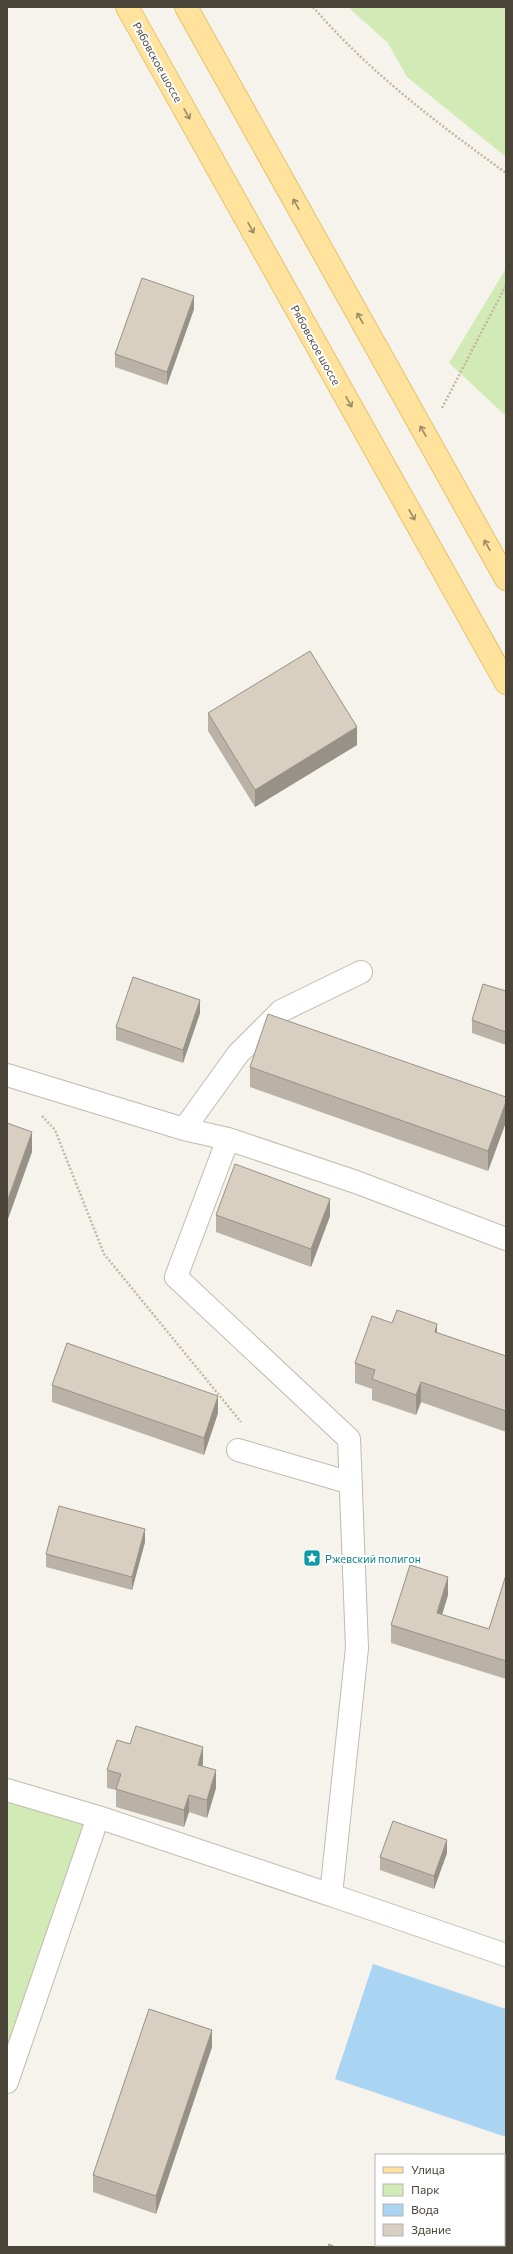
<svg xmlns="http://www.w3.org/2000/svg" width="513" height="2254" font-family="Commissioner,sans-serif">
  <rect width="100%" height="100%" fill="#f6f3ec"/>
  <path fill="#d2eab5" d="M348,7H506V157L407,77L388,43Z
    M505,270H506V416L449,363Z
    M7,1801L85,1824L7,2061Z"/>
  <path fill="#a9d4f2" d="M373,1964L506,2009V2137L335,2079Z"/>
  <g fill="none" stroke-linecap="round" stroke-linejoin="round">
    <g stroke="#c2bbae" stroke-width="24">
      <path id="minor" d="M7,1075L184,1129L228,1139L176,1277L349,1439L357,1648L331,1895L506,1955
        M184,1129L238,1054L281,1011L361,972
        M228,1139L356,1182L506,1239
        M238,1450L351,1483
        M7,1790L98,1817L331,1895
        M7,2082L98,1817"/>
    </g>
    <g stroke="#e6c16a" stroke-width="24">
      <path id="major" d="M127,7L506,683
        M186,7L506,579"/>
    </g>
    <path stroke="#c4b79f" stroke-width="2.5" stroke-dasharray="2 2" stroke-linecap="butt" d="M313,7C369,72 437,123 506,173
      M442,408L506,285
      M42,1116L55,1130L104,1254L241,1422"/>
    <use href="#minor" stroke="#fff" stroke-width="22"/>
    <use href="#major" stroke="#ffe39c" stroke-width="22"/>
  </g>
  <path fill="#bab2a6" d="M194,309L167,385L115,367V354Z
    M208,713L357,745L255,807L208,731Z
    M506,991V1045L472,1033V1020Z
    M200,1013L183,1063L116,1040V1027Z
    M250,1067L506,1097V1122L488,1171L250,1087Z
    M216,1215L330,1216L311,1267L216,1232Z
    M392,1323L437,1333L506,1356V1432L421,1402L416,1415L372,1400V1389L355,1383V1363Z
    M52,1385L218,1413L204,1455L52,1402Z
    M145,1542L132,1590L46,1567V1554Z
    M506,1575V1679L391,1643V1625L448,1595L442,1615L489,1629Z
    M203,1764L202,1766L216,1788L207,1818L189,1812L184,1827L116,1807V1790L107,1788V1770Z
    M447,1853L434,1889L380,1870V1857Z
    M212,2047L156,2214L93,2192V2175Z"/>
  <path fill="#979187" d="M194,296V309L167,385V372Z
    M357,727V745L255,807V790Z
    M200,1000V1013L183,1063V1050Z
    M506,1102V1122L488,1171V1151Z
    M32,1132V1152L7,1222V1202Z
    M330,1199V1216L311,1267V1249Z
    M437,1324V1344L435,1332Z
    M421,1382V1402L416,1415V1395Z
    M218,1396V1413L204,1455V1438Z
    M145,1529V1542L132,1590V1577Z
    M448,1577V1595L437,1631V1613Z
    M203,1747V1764L198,1782V1765Z
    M216,1770V1788L207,1818V1800Z
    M189,1795V1812L184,1827V1810Z
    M447,1840V1853L434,1889V1876Z
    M212,2030V2047L156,2214V2196Z"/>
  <path fill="#d8cfc1" stroke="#979187" d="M142,278L194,296L167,372L115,354Z
    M310,651L357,727L255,790L208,713Z
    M133,977L200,1000L183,1050L116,1027Z
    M483,984L506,991V1032L472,1020Z
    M268,1014L506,1097V1102L488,1151L250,1067Z
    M7,1123L32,1132L7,1202Z
    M235,1164L330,1199L311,1249L216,1215Z
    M397,1310L437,1324L435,1332L506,1356V1411L421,1382L416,1395L372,1379L375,1370L355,1363L372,1316L392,1323Z
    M67,1343L218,1396L204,1438L52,1385Z
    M59,1506L145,1529L132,1577L46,1554Z
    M410,1565L448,1577L437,1613L489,1629L506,1575V1661L391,1625Z
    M136,1726L203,1747L198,1765L216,1770L207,1800L189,1795L184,1810L116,1789L121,1774L107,1770L117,1740L130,1744Z
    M393,1821L447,1840L434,1876L380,1857Z
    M149,2009L212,2030L156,2196L93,2175Z
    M329,2244L335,2247H328Z"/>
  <defs><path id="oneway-shaft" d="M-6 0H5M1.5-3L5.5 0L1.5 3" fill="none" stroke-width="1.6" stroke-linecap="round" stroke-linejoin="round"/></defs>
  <g stroke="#9c8c66">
    <use href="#oneway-shaft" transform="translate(187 114) rotate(61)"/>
    <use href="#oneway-shaft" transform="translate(296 204) rotate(-119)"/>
    <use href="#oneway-shaft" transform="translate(251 228) rotate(61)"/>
    <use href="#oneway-shaft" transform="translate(360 318) rotate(-119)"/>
    <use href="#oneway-shaft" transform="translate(349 402) rotate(61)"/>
    <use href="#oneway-shaft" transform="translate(423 431) rotate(-119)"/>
    <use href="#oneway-shaft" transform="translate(412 515) rotate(61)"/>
    <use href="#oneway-shaft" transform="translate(487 545) rotate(-119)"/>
  </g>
  <defs>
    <g id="sight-square" transform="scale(0.9)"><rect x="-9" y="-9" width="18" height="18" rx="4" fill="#0f9aa8" stroke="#fff"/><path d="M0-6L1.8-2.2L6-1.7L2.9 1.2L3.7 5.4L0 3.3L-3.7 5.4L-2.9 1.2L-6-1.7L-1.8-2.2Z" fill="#fff"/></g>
  </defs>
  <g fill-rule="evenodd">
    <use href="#sight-square" x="312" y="1558"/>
  </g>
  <g text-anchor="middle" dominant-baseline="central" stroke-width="4" stroke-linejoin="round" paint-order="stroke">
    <g font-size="11" fill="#4b4439" stroke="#fff">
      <text transform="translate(158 62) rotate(61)">Рябовское шоссе</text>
      <text transform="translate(316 345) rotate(61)">Рябовское шоссе</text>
    </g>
    <g font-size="11" fill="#0d838f" stroke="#fff" text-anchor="start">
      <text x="325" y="1558">Ржевский полигон</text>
    </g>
  </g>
  <rect width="513" height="2254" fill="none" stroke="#4b4439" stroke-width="16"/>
  <rect x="375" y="2154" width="130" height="92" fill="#ffffff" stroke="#b7b4b0"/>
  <rect x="383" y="2167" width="20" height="6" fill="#ffe39c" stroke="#b7b4b0"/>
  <text x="411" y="2174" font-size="12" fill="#4b4439">Улица</text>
  <rect x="383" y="2184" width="20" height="12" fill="#d2eab5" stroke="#b7b4b0"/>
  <text x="411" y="2194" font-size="12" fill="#4b4439">Парк</text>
  <rect x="383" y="2204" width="20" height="12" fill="#a9d4f2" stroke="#b7b4b0"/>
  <text x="411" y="2214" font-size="12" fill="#4b4439">Вода</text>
  <rect x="383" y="2224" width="20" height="12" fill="#d8cfc1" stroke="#b7b4b0"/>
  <text x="411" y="2234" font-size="12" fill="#4b4439">Здание</text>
</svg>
